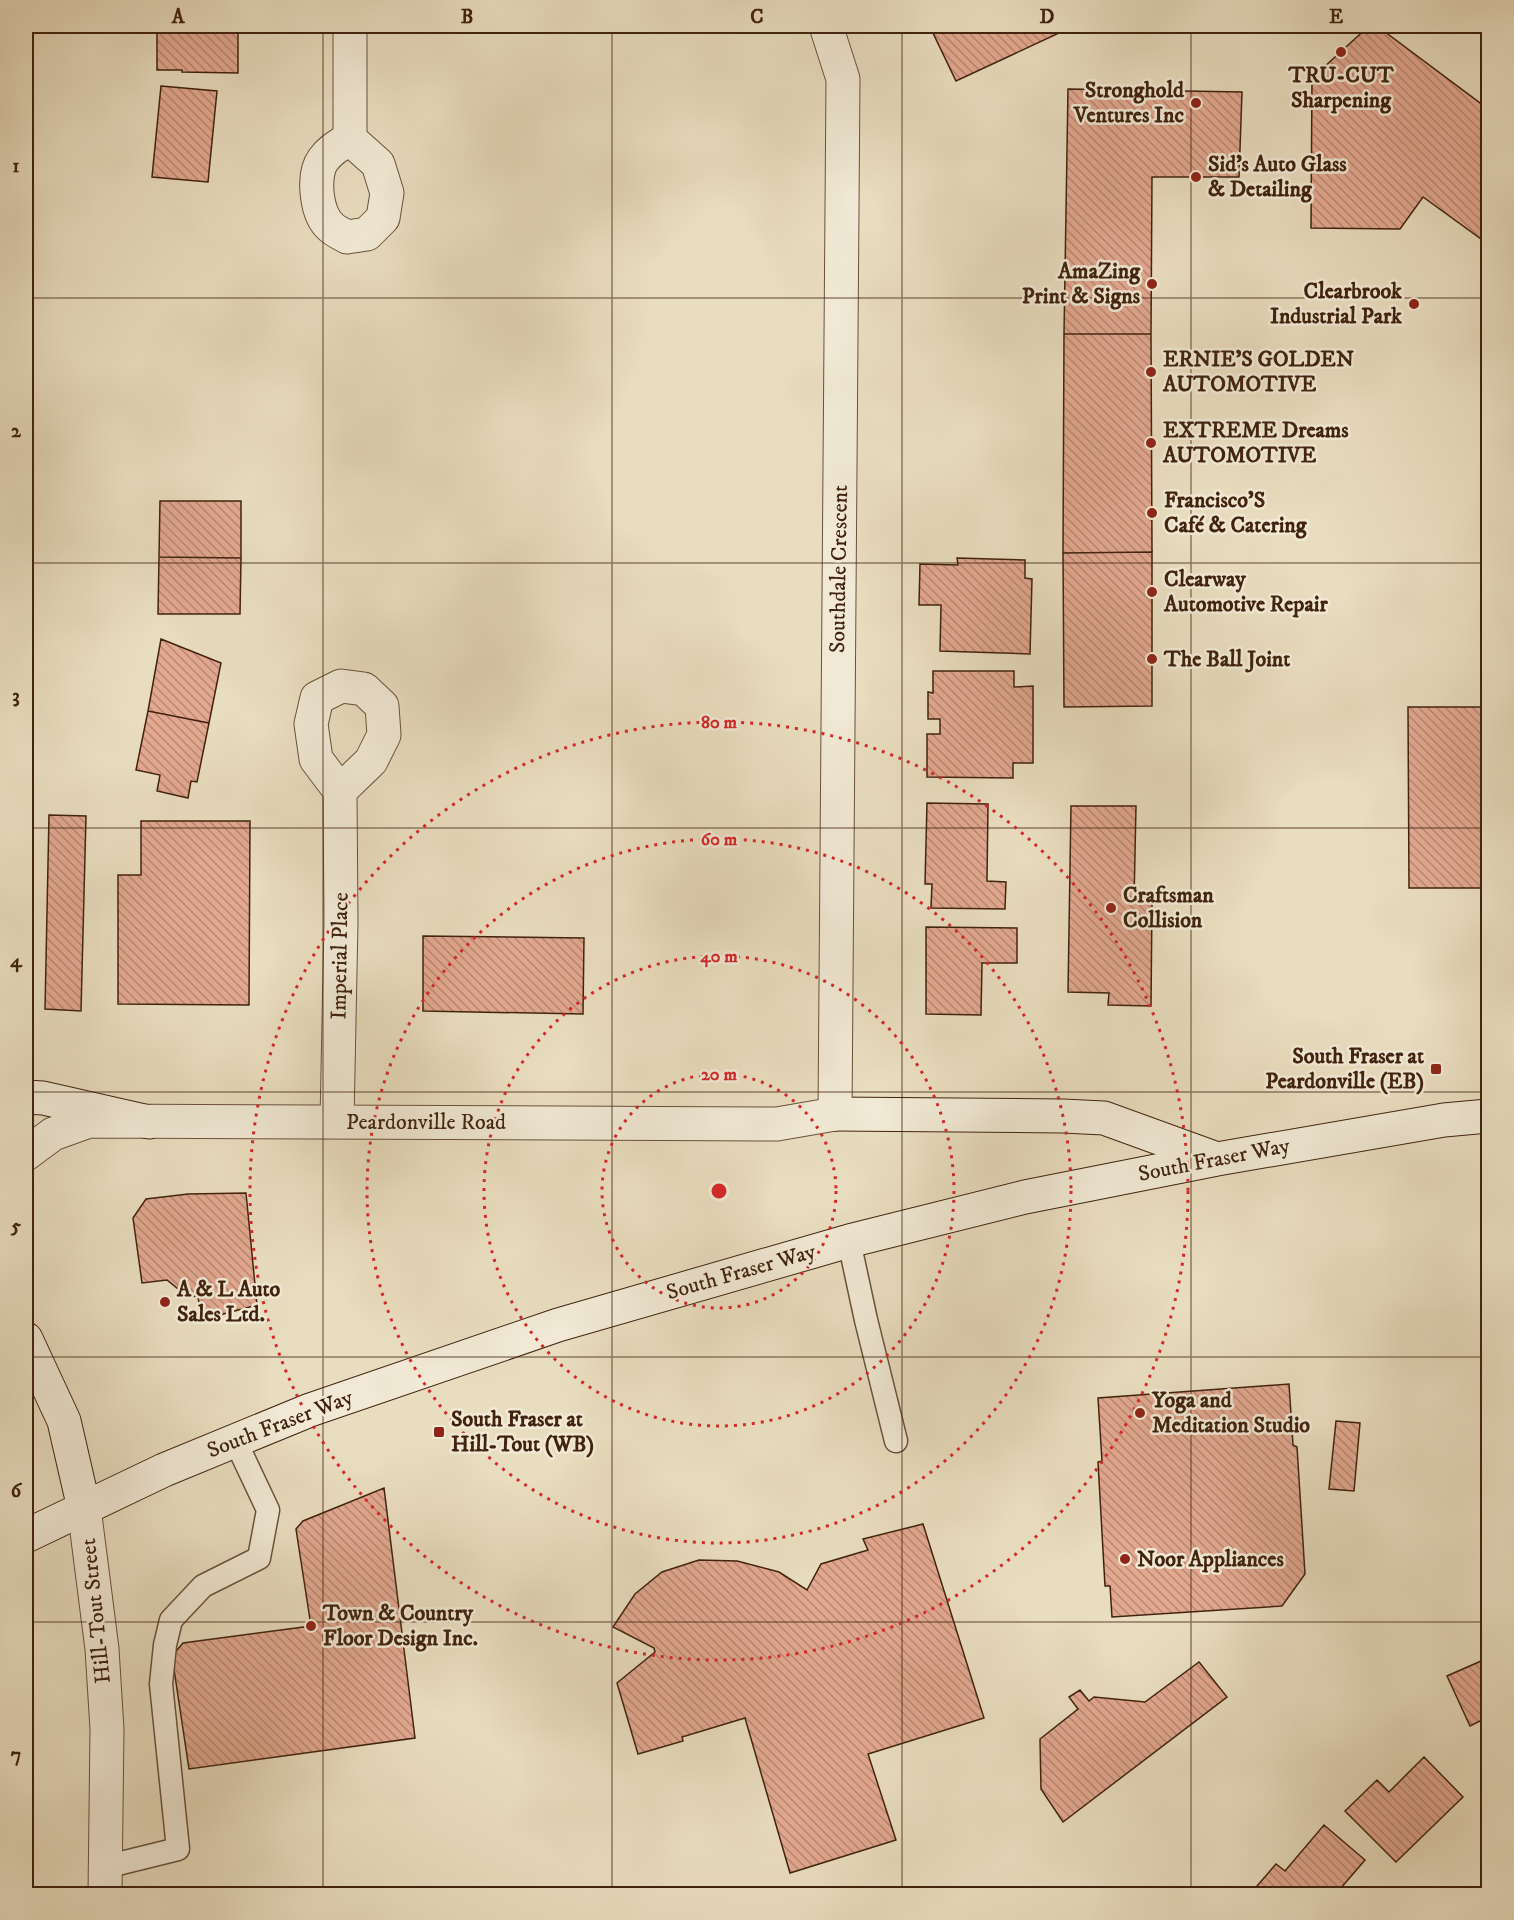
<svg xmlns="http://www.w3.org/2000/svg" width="1514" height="1920" font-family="'IM FELL DW Pica',serif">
  <defs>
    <pattern id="building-back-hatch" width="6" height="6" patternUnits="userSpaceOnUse" patternTransform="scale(1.5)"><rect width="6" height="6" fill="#e2a890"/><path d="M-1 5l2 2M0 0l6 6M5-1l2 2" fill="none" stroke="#b98874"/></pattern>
  </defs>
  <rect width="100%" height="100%" fill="#e9ddbf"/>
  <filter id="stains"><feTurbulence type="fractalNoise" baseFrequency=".00333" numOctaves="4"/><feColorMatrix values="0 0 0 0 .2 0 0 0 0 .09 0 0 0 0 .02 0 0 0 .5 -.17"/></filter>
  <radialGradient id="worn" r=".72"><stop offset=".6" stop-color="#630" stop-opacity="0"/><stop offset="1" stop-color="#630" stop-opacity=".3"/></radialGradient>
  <path fill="url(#building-back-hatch)" stroke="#40220e" stroke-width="1.5" d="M157,26H238V73L182,72V70H157Z
    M948,26H1074L956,81L933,33Z
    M1369,26H1377L1488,109V244L1423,197L1400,229L1311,228L1312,78Z
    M161,86L217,91L208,182L152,177Z
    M1068,89L1242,92L1239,177H1152L1151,334H1064Z
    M1064,334H1151L1152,552L1063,553Z
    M160,501H241V558L159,557Z
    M1152,552V706L1064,707L1063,553Z
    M159,557L241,558L240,614H158Z
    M957,558L1025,560V578L1032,579L1030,654L940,651L941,605H919L920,564L958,565Z
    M161,639L221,663L209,723L148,711Z
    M933,671H1014V687L1033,686V763H1013V778L927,777V734H940V719H928V692L933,693Z
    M1408,707H1488V888H1409Z
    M148,711L209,723L197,782L191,781L188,798L157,791L160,775L136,770Z
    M927,803L988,804L987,881L1006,882L1005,909L931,908L932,884H925Z
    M1071,806H1136L1134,902H1152L1151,1006L1108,1005L1109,993L1068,992Z
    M49,815L86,816L81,1011L45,1009Z
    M141,821H250L249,1005L118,1004V875H141Z
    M926,927L1017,928V963H982L981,1015L926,1014Z
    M423,936L584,938L583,1014L423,1011Z
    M246,1193L257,1305L201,1320L198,1296L188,1297L167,1280L142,1283L133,1218L146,1199L188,1194Z
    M1289,1384L1293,1445L1297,1447L1305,1574L1282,1606L1112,1617L1110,1586H1105L1098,1462L1102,1461L1098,1398Z
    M1336,1421L1360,1423L1354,1491L1329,1489Z
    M384,1488L415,1738L189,1769L172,1656L183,1643L311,1626L296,1529L303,1521Z
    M923,1524L984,1718L868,1754L896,1840L790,1873L745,1718L682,1737L683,1741L638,1754L617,1683L655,1652L654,1648L613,1627L635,1594L662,1572L699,1560L737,1561L779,1572L807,1590L821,1564L868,1550L863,1539Z
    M1488,1658V1717L1470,1726L1447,1676Z
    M1199,1662L1227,1697L1063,1822L1041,1789L1040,1739L1078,1709L1069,1697L1080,1690L1089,1701L1094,1697L1145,1702Z
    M1424,1757L1463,1797L1396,1862L1345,1811L1377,1780L1389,1792Z
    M1324,1825L1365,1860L1340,1889L1337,1887L1331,1894L1251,1893L1276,1864L1285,1871Z"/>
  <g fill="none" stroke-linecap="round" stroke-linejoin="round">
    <g stroke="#6a513a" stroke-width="25">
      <path id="service" d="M849,1241L866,1320L896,1441
        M105,1867L178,1849L161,1684L165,1645L171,1620L203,1586L259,1558L268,1510L235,1440"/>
    </g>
    <g stroke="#6a513a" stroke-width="35">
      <path id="minor" d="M826,26L843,79L835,1114
        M350,139L378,164L387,193L383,218L367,234L347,237C342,234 335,231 331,227C316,215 312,175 323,160C330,150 340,144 350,139Z
        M350,139V26
        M337,1121L341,922L340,791L316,759L311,724L317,698L341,686L364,689L382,706L384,735L371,761L340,791
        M84,1508L102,1649L107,1729L105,1894"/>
    </g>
    <g stroke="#6a513a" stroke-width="35">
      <path id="tertiary" d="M26,1154L53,1134L89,1121L777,1124L835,1114"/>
    </g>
    <g stroke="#40220e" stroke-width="35">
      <path id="secondary" d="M26,1097L43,1098L149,1122
        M835,1114L1063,1116L1104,1118L1217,1159
        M26,1339L64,1421L84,1508
        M26,1536L164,1470L310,1410L558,1325L849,1241L1025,1197L1217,1159L1444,1120L1488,1116"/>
    </g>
    <use href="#service" stroke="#f1e9d5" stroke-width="22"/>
    <use href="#minor" stroke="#f1e9d5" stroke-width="33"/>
    <use href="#tertiary" stroke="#f1e9d5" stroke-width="33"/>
    <use href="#secondary" stroke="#f1e9d5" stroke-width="33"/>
  </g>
  <path fill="none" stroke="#40220e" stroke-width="1.5" stroke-opacity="0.55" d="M323,26V1894M612,26V1894M902,26V1894M1191,26V1894M26,298H1488M26,563H1488M26,828H1488M26,1092H1488M26,1357H1488M26,1622H1488"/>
  <g fill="none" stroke="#d62828" stroke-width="3" stroke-dasharray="3 6">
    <circle cx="719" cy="1191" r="117"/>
    <circle cx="719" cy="1191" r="235"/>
    <circle cx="719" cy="1191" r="352"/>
    <circle cx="719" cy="1191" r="469"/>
  </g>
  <g fill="#8f2418" stroke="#f1e9d5" stroke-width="2">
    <circle cx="1341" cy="52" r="6"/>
    <circle cx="1196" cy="103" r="6"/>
    <circle cx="1196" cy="177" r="6"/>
    <circle cx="1152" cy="284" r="6"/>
    <circle cx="1414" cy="304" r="6"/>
    <circle cx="1151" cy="372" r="6"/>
    <circle cx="1151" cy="443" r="6"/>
    <circle cx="1152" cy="513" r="6"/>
    <circle cx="1152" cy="592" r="6"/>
    <circle cx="1152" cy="659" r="6"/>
    <circle cx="1111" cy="908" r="6"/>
    <rect x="1430" y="1063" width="12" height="12" rx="3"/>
    <circle cx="165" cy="1302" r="6"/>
    <circle cx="1140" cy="1413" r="6"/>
    <rect x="433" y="1426" width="12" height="12" rx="3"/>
    <circle cx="1125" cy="1559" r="6"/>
    <circle cx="311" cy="1626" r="6"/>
  </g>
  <g text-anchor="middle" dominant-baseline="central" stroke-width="5" stroke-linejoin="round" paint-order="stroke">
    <g font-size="22" font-weight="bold" fill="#40220e" stroke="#f1e9d5" text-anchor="start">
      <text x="1341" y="75" text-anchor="middle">TRU-CUT<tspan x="1341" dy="25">Sharpening</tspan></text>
      <text x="1184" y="90" text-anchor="end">Stronghold<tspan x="1184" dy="25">Ventures Inc</tspan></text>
      <text x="1208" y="164">Sid's Auto Glass<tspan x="1208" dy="25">&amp; Detailing</tspan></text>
      <text x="1140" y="271" text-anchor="end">AmaZing<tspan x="1140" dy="25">Print &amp; Signs</tspan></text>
      <text x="1402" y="291" text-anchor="end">Clearbrook<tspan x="1402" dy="25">Industrial Park</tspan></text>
      <text x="1163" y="359">ERNIE'S GOLDEN<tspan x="1163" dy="25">AUTOMOTIVE</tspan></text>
      <text x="1163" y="430">EXTREME Dreams<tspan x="1163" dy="25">AUTOMOTIVE</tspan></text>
      <text x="1164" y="500">Francisco'S<tspan x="1164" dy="25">Café &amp; Catering</tspan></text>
      <text x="1164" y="579">Clearway<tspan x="1164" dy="25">Automotive Repair</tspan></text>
      <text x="1164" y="659">The Ball Joint</text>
      <text x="1123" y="895">Craftsman<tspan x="1123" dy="25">Collision</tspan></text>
      <text x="1424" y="1056" text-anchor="end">South Fraser at<tspan x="1424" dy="25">Peardonville (EB)</tspan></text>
      <text x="177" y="1289">A &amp; L Auto<tspan x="177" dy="25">Sales Ltd.</tspan></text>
      <text x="1152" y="1400">Yoga and<tspan x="1152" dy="25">Meditation Studio</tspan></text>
      <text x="451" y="1419">South Fraser at<tspan x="451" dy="25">Hill-Tout (WB)</tspan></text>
      <text x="1137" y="1559">Noor Appliances</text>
      <text x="323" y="1613">Town &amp; Country<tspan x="323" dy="25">Floor Design Inc.</tspan></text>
    </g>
    <g font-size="22" fill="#40220e" stroke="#f1e9d5">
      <text transform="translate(839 569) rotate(-89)">Southdale Crescent</text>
      <text transform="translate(340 956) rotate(-89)">Imperial Place</text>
      <text x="426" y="1122">Peardonville Road</text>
      <text transform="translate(1214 1160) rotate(-11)">South Fraser Way</text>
      <text transform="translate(741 1272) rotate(-16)">South Fraser Way</text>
      <text transform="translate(280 1424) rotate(-21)">South Fraser Way</text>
      <text transform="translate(96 1611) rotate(-96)">Hill-Tout Street</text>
    </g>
  </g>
  <circle cx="719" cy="1191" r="9" fill="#d62828" stroke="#f1e9d5" stroke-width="3"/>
  <g font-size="18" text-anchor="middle" font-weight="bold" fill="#d62828" stroke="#f1e9d5" stroke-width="5" stroke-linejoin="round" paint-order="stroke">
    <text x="719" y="728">80 m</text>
    <text x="719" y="845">60 m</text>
    <text x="719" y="962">40 m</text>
    <text x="719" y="1080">20 m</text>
  </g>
  <rect width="1514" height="1920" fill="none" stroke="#e9ddbf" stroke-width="66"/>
  <rect x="33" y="33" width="1448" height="1854" fill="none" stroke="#40220e" stroke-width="2"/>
  <g font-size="20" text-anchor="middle" font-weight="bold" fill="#40220e">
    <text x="178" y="23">A</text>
    <text x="467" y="23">B</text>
    <text x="757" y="23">C</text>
    <text x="1047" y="23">D</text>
    <text x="1336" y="23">E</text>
    <text x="16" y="172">1</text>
    <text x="16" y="437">2</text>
    <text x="16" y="702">3</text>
    <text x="16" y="967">4</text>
    <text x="16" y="1232">5</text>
    <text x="16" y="1497">6</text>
    <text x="16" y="1761">7</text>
  </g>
  <rect width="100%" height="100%" filter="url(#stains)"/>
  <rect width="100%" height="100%" fill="url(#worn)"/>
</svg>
